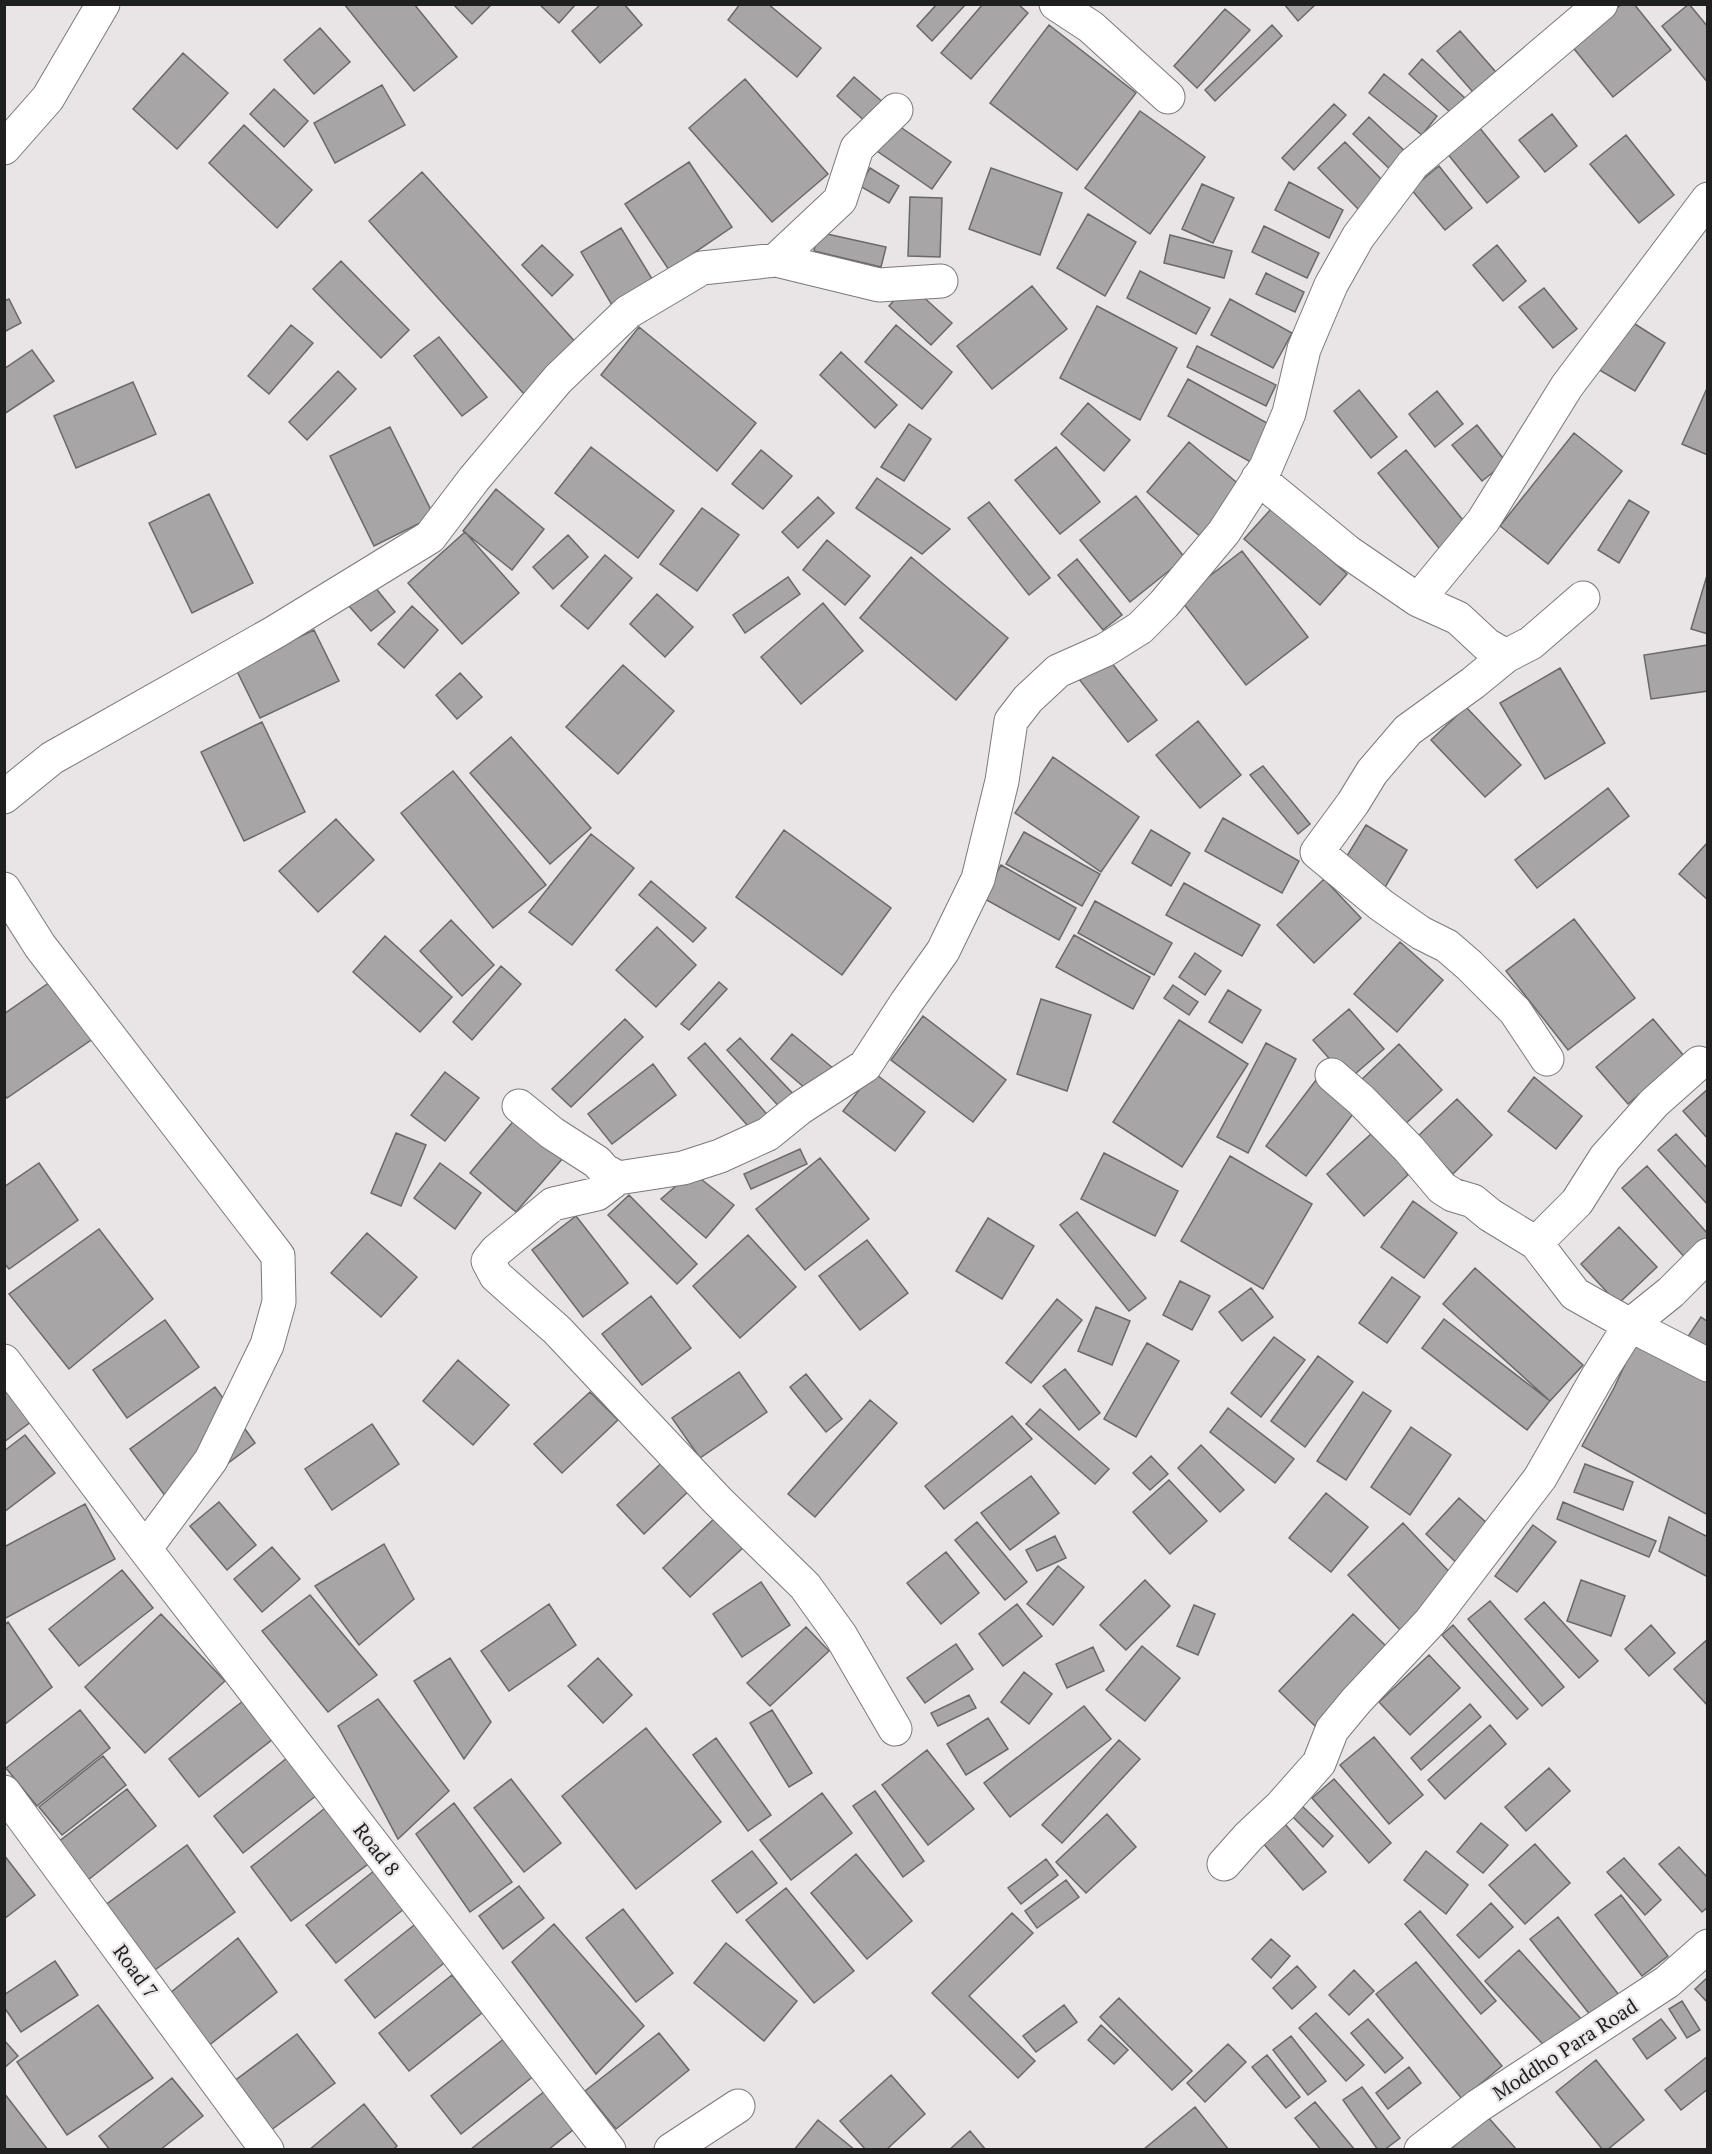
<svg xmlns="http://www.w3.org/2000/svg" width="1712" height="2154" font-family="'PT Serif',serif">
  <rect width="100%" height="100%" fill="#e9e5e6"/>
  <path fill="#a8a5a6" stroke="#6b6869" stroke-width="1.5" d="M344,4H414L457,57L414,91Z
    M453,4H492L472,24Z
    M539,4H576L559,23Z
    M601,4H624L642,25L600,63L572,31Z
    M740,4H768L821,48L797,77L728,20Z
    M937,4H966L932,41L917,26Z
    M983,4H1018L1028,13L971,79L941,53Z
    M1284,4H1316L1298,21Z
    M1622,4H1634L1671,50L1613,97L1571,45Z
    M1689,4L1708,27V83L1662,26Z
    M1225,9L1250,30L1197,88L1174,66Z
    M1049,25L1136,93L1077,170L990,103Z
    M1272,25L1282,36L1215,101L1205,90Z
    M320,28L350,62L314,94L284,60Z
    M1460,31L1502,79L1479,99L1437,51Z
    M183,53L228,93L177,149L133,109Z
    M1422,59L1465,98L1451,113L1409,74Z
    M1384,74L1437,116L1422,135L1369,93Z
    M854,77L885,104L868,124L837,96Z
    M745,79L828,174L772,222L689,128Z
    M382,85L405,125L335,163L314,123Z
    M274,89L308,121L284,147L250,114Z
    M1334,104L1346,115L1294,170L1282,158Z
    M1140,111L1205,157L1150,234L1085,188Z
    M1552,114L1577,146L1545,172L1519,140Z
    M1369,117L1411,157L1395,174L1353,134Z
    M896,124L951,162L932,189L877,151Z
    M244,125L312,190L277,228L209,163Z
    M1479,127L1519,177L1487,203L1447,153Z
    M1626,135L1674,195L1639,223L1590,164Z
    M1345,142L1387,185L1360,211L1318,168Z
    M689,162L732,227L669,270L625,204Z
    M1439,166L1472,208L1445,230L1411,189Z
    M870,168L899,186L889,203L860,186Z
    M991,168L1062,193L1040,255L969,229Z
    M422,172L578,345L524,394L369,221Z
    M1289,182L1343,210L1329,238L1275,210Z
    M1202,184L1234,198L1213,243L1182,229Z
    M910,197L942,198L940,257L908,256Z
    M1088,214L1136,242L1105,296L1057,268Z
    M1264,226L1319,253L1307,278L1252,252Z
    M621,228L657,287L616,312L581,252Z
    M818,232L886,247L881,267L814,251Z
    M1170,235L1232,251L1224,278L1164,263Z
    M542,245L573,275L552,296L522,265Z
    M1497,245L1526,281L1503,301L1473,265Z
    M341,261L409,330L381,358L313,289Z
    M1140,271L1210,308L1196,334L1127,298Z
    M1266,273L1304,292L1295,312L1256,294Z
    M909,284L952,323L931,345L889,306Z
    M1032,286L1067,329L992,389L957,346Z
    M1544,288L1577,329L1553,348L1519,307Z
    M9,299L21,323L4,332V301Z
    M1230,299L1292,333L1273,368L1211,335Z
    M1097,306L1177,348L1140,420L1060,378Z
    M1627,319L1665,343L1635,391L1596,368Z
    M291,325L313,343L269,394L248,376Z
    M896,325L952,372L922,409L865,362Z
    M639,327L756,423L717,471L601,375Z
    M439,337L487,397L462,416L414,356Z
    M1197,346L1276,385L1266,406L1187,367Z
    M32,350L54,381L4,414V369Z
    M841,352L897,405L875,428L820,375Z
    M338,371L356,389L307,440L289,422Z
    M1188,379L1276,428L1256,465L1168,416Z
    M133,382L156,434L76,468L54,416Z
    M1708,386V455L1682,444Z
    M1359,390L1397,437L1371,458L1334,411Z
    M1437,391L1463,424L1435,447L1409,414Z
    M1088,403L1130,440L1104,471L1061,434Z
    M909,424L931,439L904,481L881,467Z
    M1477,425L1506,462L1482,481L1452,445Z
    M390,427L434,516L374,546L330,456Z
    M1574,433L1622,471L1548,564L1500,526Z
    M1189,442L1242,487L1201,537L1147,492Z
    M591,447L674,511L638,558L555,493Z
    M1056,447L1100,502L1060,534L1015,480Z
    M761,450L792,476L763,509L732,484Z
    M1406,450L1471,530L1443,553L1378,473Z
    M877,478L950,529L922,554L856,508Z
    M496,489L544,529L512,570L463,531Z
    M209,494L253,583L192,613L149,523Z
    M1136,496L1185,558L1130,602L1080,540Z
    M818,497L834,513L798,548L782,532Z
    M1629,500L1649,512L1619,563L1598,550Z
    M989,502L1050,578L1029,595L968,518Z
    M702,508L739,535L697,591L660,564Z
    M1272,508L1347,574L1320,605L1244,539Z
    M465,532L519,593L462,644L408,583Z
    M568,535L588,557L553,589L533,567Z
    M827,540L870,576L845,605L803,570Z
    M1242,551L1308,637L1246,685L1180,599Z
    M605,555L632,578L588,629L561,606Z
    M911,557L1008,638L956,700L860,618Z
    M1077,559L1122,615L1103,630L1058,575Z
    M1708,572V634L1691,629Z
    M788,577L800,594L745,633L733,615Z
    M374,586L395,612L371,631L349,606Z
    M657,594L693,627L665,657L630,624Z
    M823,603L863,651L801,704L761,657Z
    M412,606L438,630L404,668L378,644Z
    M314,630L339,681L260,718L235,667Z
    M1708,645V691L1651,699L1644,655Z
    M1103,652L1157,720L1128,742L1075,674Z
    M623,665L674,711L618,774L566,727Z
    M1560,668L1605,743L1545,779L1500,703Z
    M460,673L482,697L457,719L436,695Z
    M1466,707L1521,765L1485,797L1431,740Z
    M1198,721L1241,775L1200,808L1156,755Z
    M262,722L305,812L244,841L201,752Z
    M511,737L591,828L550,864L470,773Z
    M1053,757L1139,817L1101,872L1015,813Z
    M1263,766L1310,824L1298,834L1250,775Z
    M453,771L546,885L493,928L401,813Z
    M1608,788L1629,816L1537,888L1515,860Z
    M1223,818L1299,861L1282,893L1205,851Z
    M336,819L374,860L318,912L279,871Z
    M1366,825L1407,850L1384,889L1342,864Z
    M784,830L891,908L842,975L736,897Z
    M1151,830L1190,853L1171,886L1132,863Z
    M1024,832L1100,874L1082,906L1006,864Z
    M591,834L634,868L572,945L529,912Z
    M1708,842V900L1679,874Z
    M1001,865L1076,908L1059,940L983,898Z
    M1324,879L1361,918L1314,963L1277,925Z
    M651,881L706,928L693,942L639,895Z
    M1184,883L1260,925L1242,956L1166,915Z
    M1095,901L1172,943L1154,975L1078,933Z
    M1574,919L1635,998L1568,1050L1506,971Z
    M451,920L494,965L462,996L420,951Z
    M657,927L696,965L656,1007L616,970Z
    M1074,935L1150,977L1133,1009L1056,967Z
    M385,936L452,997L420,1032L353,972Z
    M1400,942L1443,980L1397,1032L1354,994Z
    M1195,953L1221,971L1205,995L1179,977Z
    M501,966L521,984L472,1040L453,1022Z
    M53,980L94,1038L7,1098L4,1094V1014Z
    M719,982L727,989L689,1030L681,1024Z
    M1173,985L1198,1002L1189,1015L1164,998Z
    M1228,990L1261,1010L1242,1043L1209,1022Z
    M1041,999L1091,1015L1067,1091L1017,1074Z
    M1349,1009L1384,1049L1348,1080L1313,1040Z
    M923,1016L1006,1080L973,1122L891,1060Z
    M625,1019L643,1037L571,1107L552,1089Z
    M1653,1019L1684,1056L1628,1104L1596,1067Z
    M1179,1020L1248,1064L1182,1167L1113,1122Z
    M792,1034L834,1069L812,1094L771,1059Z
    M740,1038L799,1100L785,1113L727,1050Z
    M705,1043L771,1119L755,1134L688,1058Z
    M1266,1043L1296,1059L1248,1153L1217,1137Z
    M1399,1044L1442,1090L1401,1128L1359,1082Z
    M653,1064L676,1095L612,1144L588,1114Z
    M445,1072L479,1098L445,1141L411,1115Z
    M873,1072L925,1112L895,1151L843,1111Z
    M1534,1077L1582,1116L1556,1149L1508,1111Z
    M1316,1080L1356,1110L1306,1176L1266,1146Z
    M1708,1089V1139L1683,1111Z
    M1457,1099L1492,1135L1453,1174L1417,1137Z
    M516,1118L563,1158L516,1212L470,1173Z
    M396,1133L426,1145L401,1206L371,1193Z
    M1371,1134L1399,1161L1408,1175L1364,1216L1327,1174Z
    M1676,1134L1708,1169V1205L1658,1150Z
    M800,1149L807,1164L751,1189L744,1174Z
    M1104,1153L1178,1191L1155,1236L1081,1199Z
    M1230,1156L1312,1204L1263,1289L1181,1241Z
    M820,1158L869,1219L805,1270L756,1209Z
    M39,1163L78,1220L9,1269L4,1263V1187Z
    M440,1163L481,1193L455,1229L414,1198Z
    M1647,1166L1708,1234V1243L1688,1261L1622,1188Z
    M692,1172L734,1205L706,1238L661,1199Z
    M629,1195L697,1264L677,1284L608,1215Z
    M1413,1201L1457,1233L1424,1278L1381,1247Z
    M1077,1212L1146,1298L1129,1311L1060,1225Z
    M576,1216L628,1283L583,1317L532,1250Z
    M988,1218L1034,1246L1002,1299L956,1271Z
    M1619,1227L1657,1267L1618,1304L1581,1264Z
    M99,1229L153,1299L69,1369L9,1294Z
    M367,1233L417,1277L381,1317L331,1273Z
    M748,1235L796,1287L740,1338L693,1286Z
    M867,1240L908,1293L860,1330L819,1276Z
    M1475,1268L1583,1365L1550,1401L1443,1304Z
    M1392,1277L1420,1297L1387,1343L1359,1323Z
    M1180,1281L1210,1296L1192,1330L1163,1315Z
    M1251,1288L1273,1317L1242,1341L1219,1312Z
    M651,1296L691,1348L642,1385L602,1334Z
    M1057,1299L1082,1320L1031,1383L1006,1363Z
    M1096,1307L1130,1321L1112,1365L1078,1351Z
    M1701,1317L1708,1322V1355L1685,1341Z
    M1444,1319L1550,1401L1527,1430L1422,1348Z
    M165,1320L199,1367L127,1418L93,1370Z
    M1274,1337L1305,1360L1261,1417L1231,1393Z
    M1147,1343L1179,1361L1136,1437L1104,1419Z
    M1635,1343L1708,1380V1515L1582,1446L1614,1388Z
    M1318,1356L1353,1382L1305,1447L1271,1421Z
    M458,1360L509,1405L473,1445L423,1401Z
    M4,1369L40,1415L4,1442Z
    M1065,1369L1100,1413L1079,1430L1043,1386Z
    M739,1372L767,1412L700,1458L672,1418Z
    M806,1374L842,1419L826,1432L790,1387Z
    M215,1387L255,1443L172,1505L130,1449Z
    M590,1392L618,1420L562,1473L534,1444Z
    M1363,1392L1391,1411L1346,1480L1317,1461Z
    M870,1400L897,1423L815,1517L788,1494Z
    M1228,1408L1294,1459L1275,1483L1210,1432Z
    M1040,1409L1109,1469L1095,1484L1026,1424Z
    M1012,1416L1032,1439L944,1509L925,1486Z
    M372,1424L399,1464L332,1510L305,1469Z
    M1411,1427L1451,1455L1410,1515L1371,1487Z
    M25,1435L55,1473L4,1512V1451Z
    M1201,1445L1244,1490L1220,1512L1178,1468Z
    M672,1453L699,1481L644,1534L617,1505Z
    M1151,1456L1168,1474L1150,1490L1133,1473Z
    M1585,1464L1633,1482L1623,1510L1574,1492Z
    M1031,1476L1059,1513L1010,1550L981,1513Z
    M1169,1480L1207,1521L1170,1554L1133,1512Z
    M1326,1493L1368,1527L1331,1572L1289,1538Z
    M1459,1498L1498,1533L1464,1570L1426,1534Z
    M219,1502L256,1545L227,1570L190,1526Z
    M1563,1502L1656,1541L1649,1557L1557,1519Z
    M85,1504L115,1559L4,1619V1547Z
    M718,1515L746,1545L690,1597L663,1568Z
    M1669,1517L1708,1537V1577L1659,1551Z
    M977,1522L1027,1582L1005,1600L955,1540Z
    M1403,1523L1457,1580L1402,1632L1348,1575Z
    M1533,1525L1556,1542L1517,1592L1495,1576Z
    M1055,1536L1066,1558L1037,1571L1026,1550Z
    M384,1544L414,1599L359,1645L315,1586Z
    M272,1547L300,1579L262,1612L234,1579Z
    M946,1552L979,1593L941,1624L907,1583Z
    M1058,1566L1084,1587L1053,1625L1027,1604Z
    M122,1570L153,1608L79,1666L49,1629Z
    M1145,1580L1170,1606L1126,1650L1100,1625Z
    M1581,1580L1625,1596L1611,1636L1567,1621Z
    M761,1582L790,1625L742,1657L713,1614Z
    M310,1595L377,1675L328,1712L262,1631Z
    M1490,1601L1564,1687L1542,1706L1468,1619Z
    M1544,1602L1598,1661L1579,1678L1525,1619Z
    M549,1604L576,1645L509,1691L481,1651Z
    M1017,1604L1042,1636L1003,1666L979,1634Z
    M1194,1605L1215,1614L1198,1655L1177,1646Z
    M161,1614L225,1681L145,1753L85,1687Z
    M1353,1614L1389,1649L1315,1726L1279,1691Z
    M8,1622L52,1687L4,1725V1626Z
    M1453,1625L1528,1709L1517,1719L1442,1635Z
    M1651,1625L1675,1653L1649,1676L1625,1649Z
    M806,1627L829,1651L770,1706L747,1683Z
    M1708,1639V1706L1674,1669Z
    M956,1644L973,1669L925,1703L907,1678Z
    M1142,1646L1180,1678L1145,1721L1106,1690Z
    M1093,1647L1104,1671L1067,1688L1056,1664Z
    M1429,1655L1460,1688L1410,1735L1379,1702Z
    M450,1658L491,1722L464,1759L414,1681Z
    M598,1658L632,1695L603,1723L568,1686Z
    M1024,1672L1052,1694L1029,1724L1001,1702Z
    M969,1695L976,1708L938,1726L931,1713Z
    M378,1699L449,1791L398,1839L338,1726Z
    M243,1701L273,1739L199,1797L169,1759Z
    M1470,1704L1481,1717L1421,1770L1411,1758Z
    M1084,1706L1111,1739L1010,1817L984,1783Z
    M80,1710L110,1748L37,1806L6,1768Z
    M772,1710L812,1773L789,1787L750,1723Z
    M988,1718L1008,1749L966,1775L947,1744Z
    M1490,1725L1506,1744L1445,1799L1428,1780Z
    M646,1728L721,1822L636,1889L562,1796Z
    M1374,1737L1423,1795L1389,1824L1340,1765Z
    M716,1738L771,1815L748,1831L693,1755Z
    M1119,1740L1140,1759L1062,1843L1042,1825Z
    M927,1750L974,1809L928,1845L882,1785Z
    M103,1756L126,1785L62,1835L39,1807Z
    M287,1758L317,1795L243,1853L214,1816Z
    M1549,1768L1570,1791L1526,1831L1505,1807Z
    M511,1779L561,1843L524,1872L474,1808Z
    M1334,1779L1391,1843L1369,1863L1312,1798Z
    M127,1789L156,1826L83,1884L53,1846Z
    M875,1791L924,1861L903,1877L853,1806Z
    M822,1793L852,1833L791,1880L760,1840Z
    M334,1801L379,1856L291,1921L251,1867Z
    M454,1803L512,1882L470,1912L416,1834Z
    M1300,1804L1333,1836L1323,1847L1290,1814Z
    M1107,1814L1136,1847L1086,1893L1056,1862Z
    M1481,1823L1508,1845L1483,1873L1457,1852Z
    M1285,1824L1326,1872L1303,1890L1263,1843Z
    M1535,1844L1570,1883L1525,1924L1489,1885Z
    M187,1845L235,1912L152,1972L104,1906Z
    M1679,1847L1708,1878V1907L1702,1912L1659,1864Z
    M752,1851L777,1883L737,1913L712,1881Z
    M1426,1851L1468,1885L1446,1914L1404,1880Z
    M856,1854L912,1921L867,1959L811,1893Z
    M4,1855L35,1895L4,1919Z
    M1624,1858L1661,1900L1645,1915L1607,1872Z
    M1046,1859L1058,1875L1021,1904L1008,1888Z
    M379,1867L409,1905L336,1963L306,1925Z
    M1066,1880L1079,1897L1037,1928L1025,1911Z
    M519,1886L544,1918L503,1949L479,1916Z
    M786,1888L854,1971L814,2003L746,1920Z
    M1621,1895L1668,1956L1642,1976L1595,1915Z
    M1491,1903L1513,1927L1479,1958L1457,1935Z
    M623,1909L673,1973L636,2002L586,1938Z
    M1420,1911L1496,2001L1481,2014L1405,1924Z
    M1012,1913L1033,1933L969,1996L1035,2061L1018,2078L932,1993Z
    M1558,1917L1623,2000L1595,2021L1530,1939Z
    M418,1922L448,1960L375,2018L345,1980Z
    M554,1924L644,2026L596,2074L512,1962Z
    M238,1938L277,1992L203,2050L164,1998Z
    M1271,1939L1290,1956L1271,1978L1252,1959Z
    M726,1943L797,2001L764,2041L694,1983Z
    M1519,1950L1584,2022L1550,2052L1485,1981Z
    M55,1961L78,1995L21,2032L4,2007V1995Z
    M1416,1962L1502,2066L1462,2099L1376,1994Z
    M1297,1966L1316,1987L1292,2009L1273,1988Z
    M1354,1970L1374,1991L1349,2015L1329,1995Z
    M452,1975L482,2013L409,2071L379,2033Z
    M1708,1977V2003L1695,1989Z
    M1119,1998L1192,2071L1172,2090L1100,2017Z
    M1682,2001L1700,2030L1687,2038L1669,2009Z
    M98,2005L153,2078L67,2135L17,2062Z
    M1064,2005L1077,2022L1036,2052L1023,2036Z
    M1316,2013L1364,2065L1346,2081L1299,2028Z
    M1368,2019L1403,2058L1385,2073L1351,2033Z
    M1661,2019L1676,2038L1647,2059L1633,2039Z
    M1101,2025L1128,2050L1114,2064L1088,2040Z
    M659,2033L689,2070L616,2129L585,2091Z
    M297,2034L335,2083L267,2133L233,2082Z
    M1291,2036L1326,2081L1308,2095L1273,2050Z
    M505,2038L535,2075L461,2134L431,2096Z
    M4,2040L18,2056L4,2068Z
    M1228,2044L1246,2062L1205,2102L1187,2083Z
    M1267,2055L1300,2097L1286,2108L1252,2067Z
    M1708,2056V2089L1681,2110L1665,2090Z
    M1596,2060L1644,2120L1607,2150H1603L1556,2092Z
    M1409,2067L1421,2083L1388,2109L1376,2093Z
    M891,2075L925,2114L886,2150H866L840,2121Z
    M172,2078L203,2116L160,2150H110L99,2136Z
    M1362,2087L1400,2138L1384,2150H1378L1343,2100Z
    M545,2091L574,2129L548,2150L471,2149Z
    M4,2093L48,2150H4Z
    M1315,2102L1355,2150H1321L1295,2118Z
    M364,2104L397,2146L393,2150H309Z
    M1195,2107L1229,2150H1145L1144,2149Z
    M1487,2116L1517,2150H1450Z
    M818,2120L855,2150H794Z
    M970,2131L986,2150H949Z"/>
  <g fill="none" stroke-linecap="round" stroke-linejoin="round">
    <g stroke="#7c797a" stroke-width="35">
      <path id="street" d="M1056,4L1091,27L1168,97
        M4,148L48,98L103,4
        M776,260L840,200L857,148L896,110
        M1258,478L1348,552L1418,600L1483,521L1567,386L1708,199
        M1418,600L1458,618L1487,645L1506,656L1531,643L1583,598
        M1506,656L1473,683L1408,730L1372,772L1353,803L1317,852L1381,905L1421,933L1447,946L1469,965L1515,1011L1547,1059
        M4,797L52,758L275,632L430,537L474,479L558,379L628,312L702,268L776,260L879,285L941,281
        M4,889L40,946L278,1256L279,1302L267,1345L211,1460L145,1549
        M1332,1075L1361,1100L1409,1149L1442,1188L1453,1195L1473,1201L1490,1215L1536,1243L1575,1294L1630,1325L1671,1292L1708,1255
        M519,1106L552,1133L597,1162L604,1170L618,1178L683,1168L720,1156L768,1134L800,1108L865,1066L906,1003L943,951L978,879L1002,781L1011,721L1028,699L1058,671L1105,650L1140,628L1164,604L1224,532L1266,467L1289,413L1304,349L1331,285L1358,237L1413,164L1601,4
        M618,1178L597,1194L553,1204L496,1251L488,1261L496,1276L557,1330L718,1501L805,1586L841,1636L895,1729
        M1536,1243L1577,1202L1605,1158L1654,1103L1699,1063
        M4,1361L145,1549L609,2150
        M4,1792L267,2150
        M1224,1864L1249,1836L1281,1806L1319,1763L1332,1730L1356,1701L1430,1622L1540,1478L1598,1376L1630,1325L1708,1365
        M671,2150L738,2106
        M1421,2150L1478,2106L1667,1982L1708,1946"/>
    </g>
    <use href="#street" stroke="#fff" stroke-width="33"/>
  </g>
  <g text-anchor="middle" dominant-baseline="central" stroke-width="4.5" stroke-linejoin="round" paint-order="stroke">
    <g font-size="20" fill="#201f20" stroke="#e9e5e6">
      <text transform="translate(377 1849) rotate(52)">Road 8</text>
      <text transform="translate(136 1971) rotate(54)">Road 7</text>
      <text transform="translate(1565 2049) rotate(-33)">Moddho Para Road</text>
    </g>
  </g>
  <rect width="1712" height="2154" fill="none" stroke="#201f20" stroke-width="12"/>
</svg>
